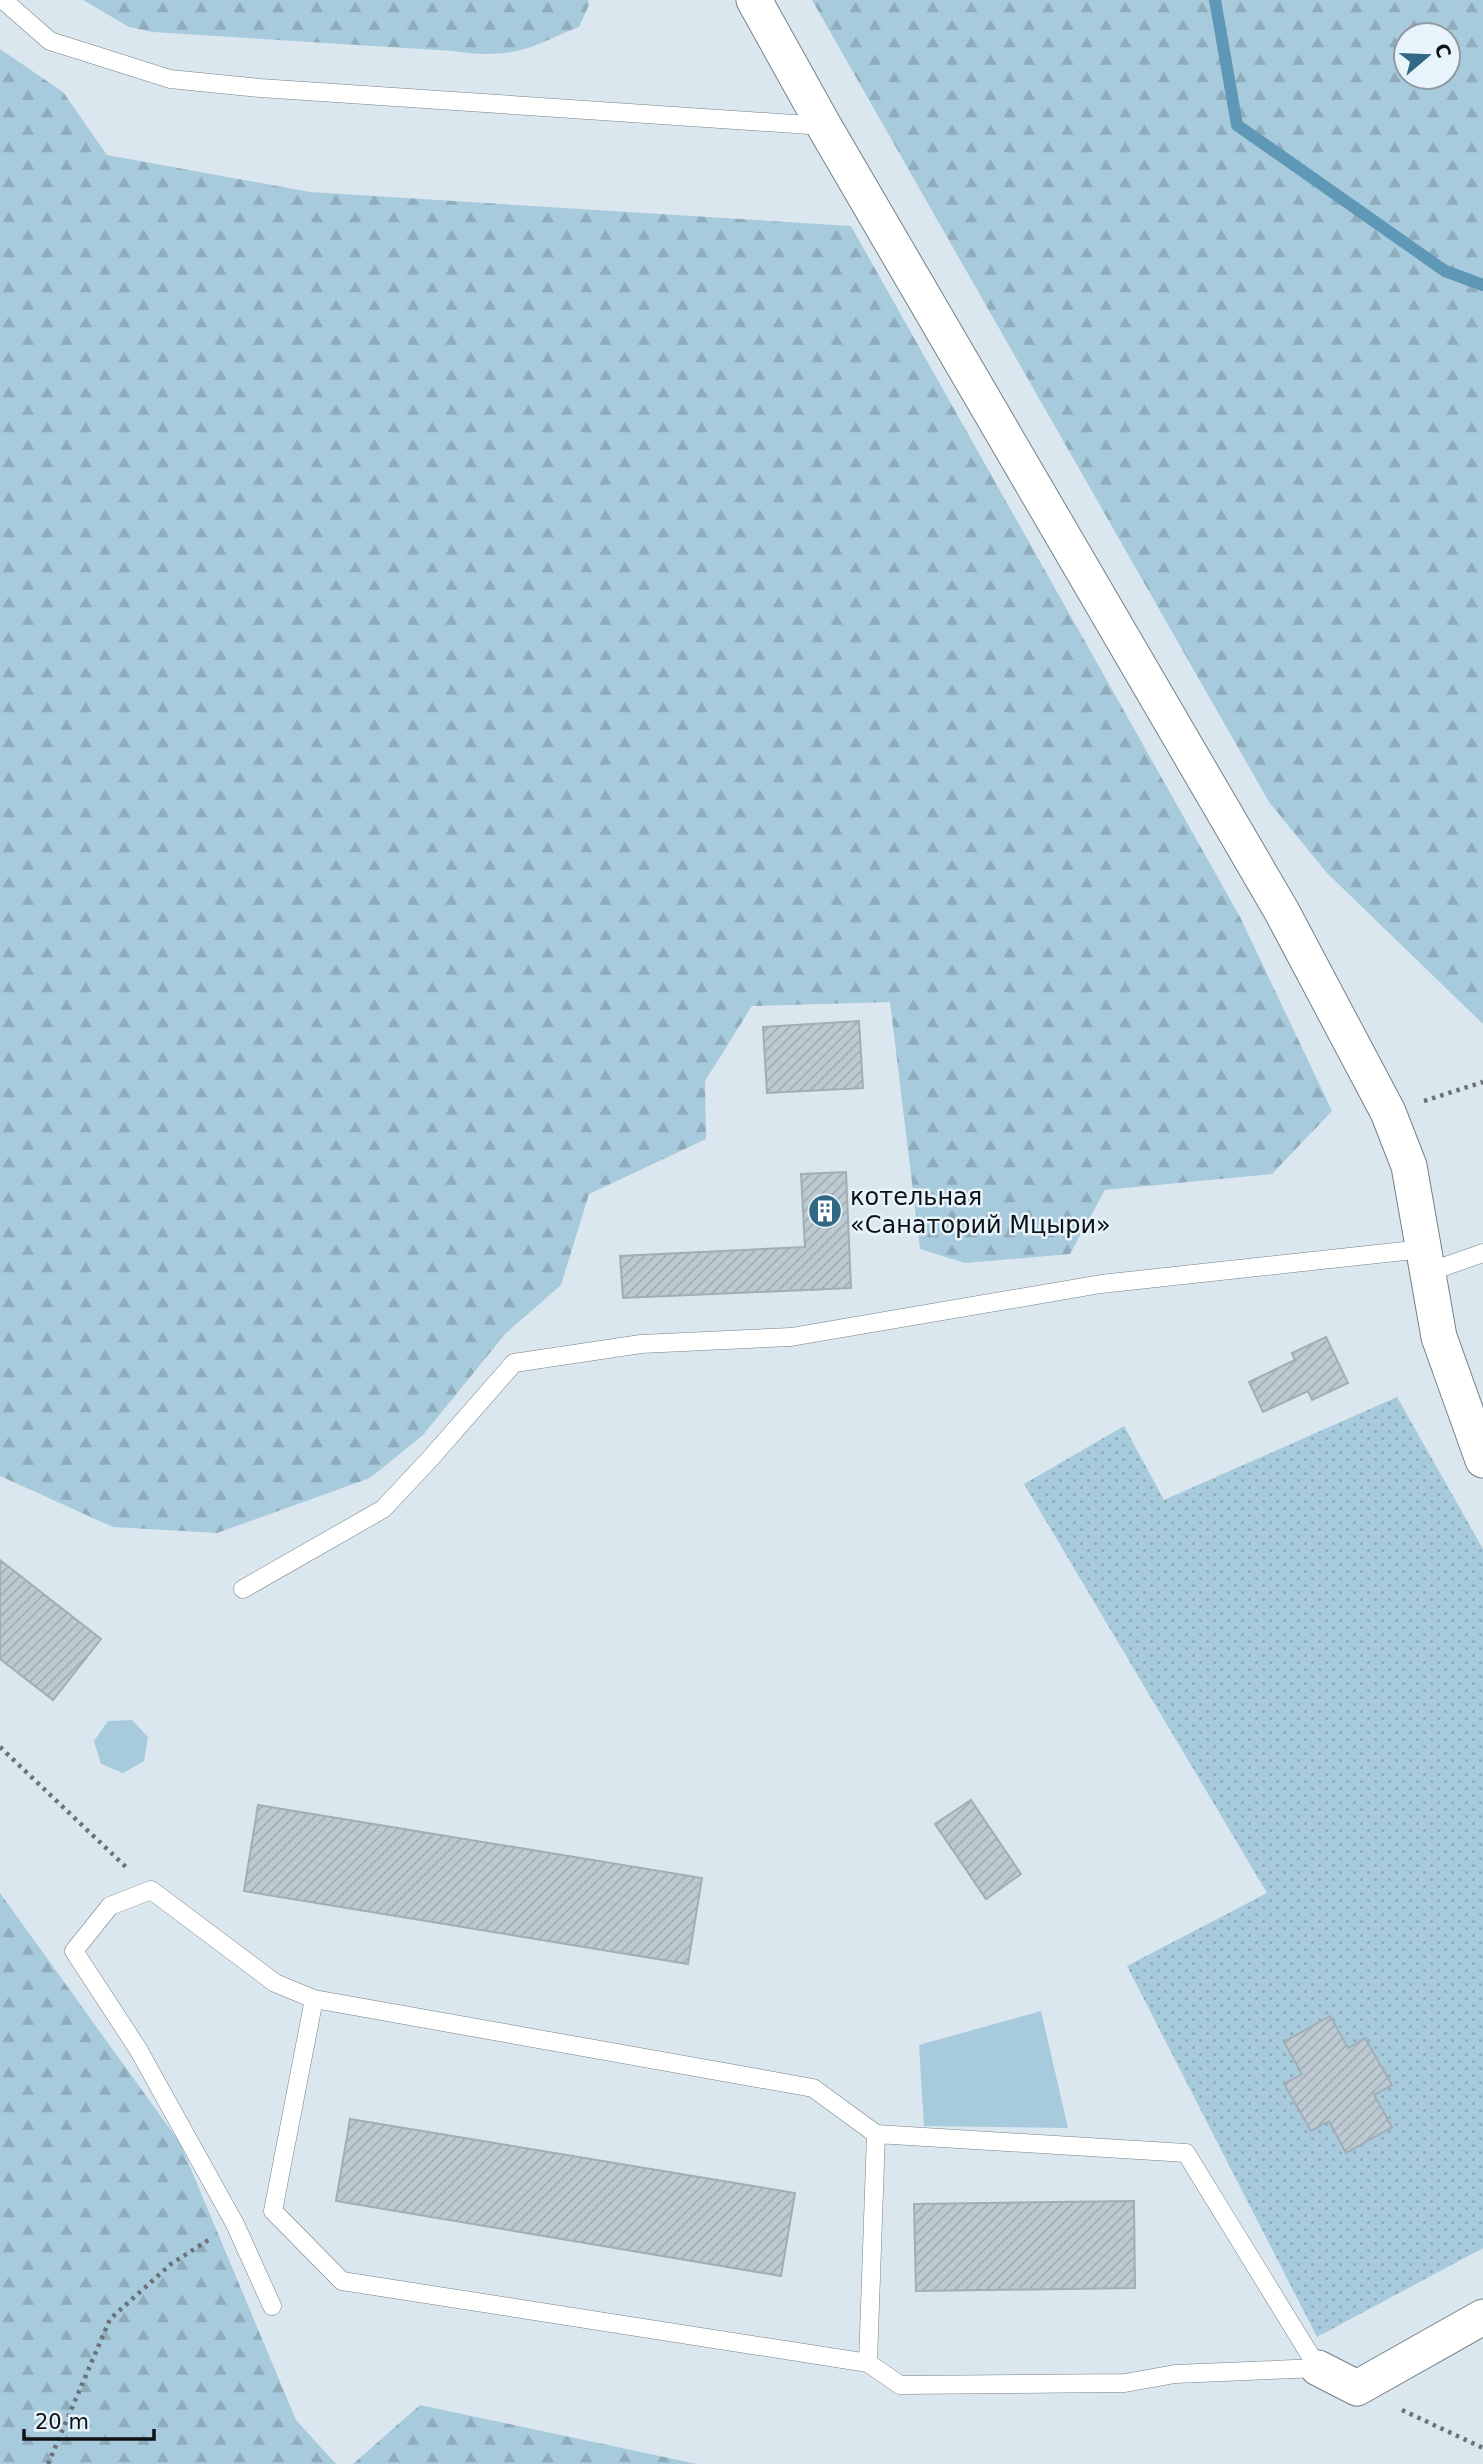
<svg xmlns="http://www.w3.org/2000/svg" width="1483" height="2464" font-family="'DejaVu Sans',sans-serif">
  <defs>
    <pattern id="forest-firs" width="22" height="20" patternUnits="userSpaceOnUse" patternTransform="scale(1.75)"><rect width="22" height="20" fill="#a7cadd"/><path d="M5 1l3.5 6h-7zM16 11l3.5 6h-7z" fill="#8facbd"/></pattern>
    <pattern id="garden-dots" width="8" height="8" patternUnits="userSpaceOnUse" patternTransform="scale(1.75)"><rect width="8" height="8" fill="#a7cadd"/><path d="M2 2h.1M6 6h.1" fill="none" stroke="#8facbd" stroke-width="1.8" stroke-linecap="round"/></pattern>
    <pattern id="building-hatch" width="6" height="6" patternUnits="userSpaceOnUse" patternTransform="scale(1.75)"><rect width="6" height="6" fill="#bdcad1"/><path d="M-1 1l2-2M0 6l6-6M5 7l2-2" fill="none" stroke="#a1acb3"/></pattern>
  </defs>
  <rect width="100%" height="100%" fill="#dae7ef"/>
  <path fill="#a7cadd" d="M132,1720L148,1737L144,1761L123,1773L101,1764L94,1741L108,1721Z
    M1041,2011L1068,2128L924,2126L919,2045Z"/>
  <path fill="url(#forest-firs)" fill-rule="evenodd" d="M83,0H588L589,5L579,27C563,33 547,41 531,47C505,56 480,55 453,51L153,32L129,27Z
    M812,0H1483V1024L1327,873L1269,802ZM1406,35H1448V77H1406Z
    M0,49L63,92L107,155L310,192L851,226L1240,917L1332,1111L1272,1174L1105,1190L1070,1254L965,1263L920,1249L890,1002L752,1006L705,1081L706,1139L589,1194L561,1285L506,1333L423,1435L370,1478L217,1533L113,1527L0,1476Z
    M0,1893L180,2143L296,2420L336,2464H0Z
    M420,2405L697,2464H353Z"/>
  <path fill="url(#garden-dots)" d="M1397,1397L1483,1549V2248L1317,2337L1127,1966L1267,1893L1024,1484L1124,1426L1164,1500Z"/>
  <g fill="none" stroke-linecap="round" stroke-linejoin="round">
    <path stroke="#5f98b6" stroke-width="12" d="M1215,0L1237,125L1445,271L1483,285"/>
  </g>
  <path fill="url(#building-hatch)" stroke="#a1aeb5" stroke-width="2" d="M859,1021L863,1088L767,1093L763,1027Z
    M846,1172L851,1288L623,1298L620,1256L805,1247L801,1174Z
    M1326,1337L1348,1383L1312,1400L1308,1391L1263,1412L1249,1382L1295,1360L1292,1353Z
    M0,1560L101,1639L53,1700L0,1659Z
    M971,1800L1021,1874L986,1899L935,1824Z
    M258,1805L702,1878L688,1964L244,1891Z
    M1330,2016L1348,2048L1365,2038L1392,2085L1374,2095L1392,2127L1346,2153L1329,2121L1311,2131L1284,2084L1302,2074L1284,2042Z
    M350,2119L795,2193L781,2276L336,2201Z
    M1134,2201L1135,2288L916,2291L914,2204Z"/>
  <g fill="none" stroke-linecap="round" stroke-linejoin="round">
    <g stroke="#758188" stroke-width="19">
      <path id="lane" d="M3,0L50,41L170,79L260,88L824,126
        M1426,1273L1483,1253
        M243,1589L383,1509L429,1460L514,1363L641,1344L791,1337L1101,1284L1423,1249
        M314,1999L273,2211L342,2281L868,2363
        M272,2306L235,2224L138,2049L74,1951L110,1906L151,1890L275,1983L314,1999L813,2088L876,2134L1186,2153L1318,2368L1175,2374L1125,2383L900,2385L868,2363L876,2134"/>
    </g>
    <g stroke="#758188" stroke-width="37">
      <path id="street" d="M754,0L824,126L1281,910L1388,1112L1409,1166L1439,1337L1483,1460
        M1318,2368L1357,2388L1483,2317"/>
    </g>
    <path stroke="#6b7378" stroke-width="4.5" stroke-dasharray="3.5 5" stroke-linecap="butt" d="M1424,1101L1483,1082
      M0,1747L127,1868
      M1402,2410L1483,2448
      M48,2464L110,2319L171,2264L210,2239"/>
    <use href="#lane" stroke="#fff" stroke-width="18"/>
    <use href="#street" stroke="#fff" stroke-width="35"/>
  </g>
  <defs>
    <g id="building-disc" transform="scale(1.75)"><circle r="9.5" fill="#326883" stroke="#e7f4fc"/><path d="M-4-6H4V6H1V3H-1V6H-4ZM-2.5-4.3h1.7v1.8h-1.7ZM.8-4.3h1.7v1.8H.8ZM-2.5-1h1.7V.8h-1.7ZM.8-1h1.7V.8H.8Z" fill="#fff"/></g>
  </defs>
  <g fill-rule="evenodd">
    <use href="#building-disc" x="825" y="1211"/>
  </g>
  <g text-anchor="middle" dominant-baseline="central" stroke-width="5" stroke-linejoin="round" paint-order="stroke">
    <g font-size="24" fill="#0e1215" stroke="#e7f4fc" text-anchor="start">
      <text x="850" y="1197">котельная<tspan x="850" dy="28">«Санаторий Мцыри»</tspan></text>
    </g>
  </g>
  <g transform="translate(1427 56) rotate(71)"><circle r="33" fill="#e7f4fc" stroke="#909aa0" stroke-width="2"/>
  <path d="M0-5L12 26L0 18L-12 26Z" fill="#326883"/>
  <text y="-10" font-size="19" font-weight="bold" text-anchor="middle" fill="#0e1215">С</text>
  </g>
  <path d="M24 2429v10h130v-10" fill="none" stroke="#0e1215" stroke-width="3.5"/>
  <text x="35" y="2429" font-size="21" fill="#0e1215" stroke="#e7f4fc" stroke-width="5" paint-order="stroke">20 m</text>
</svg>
